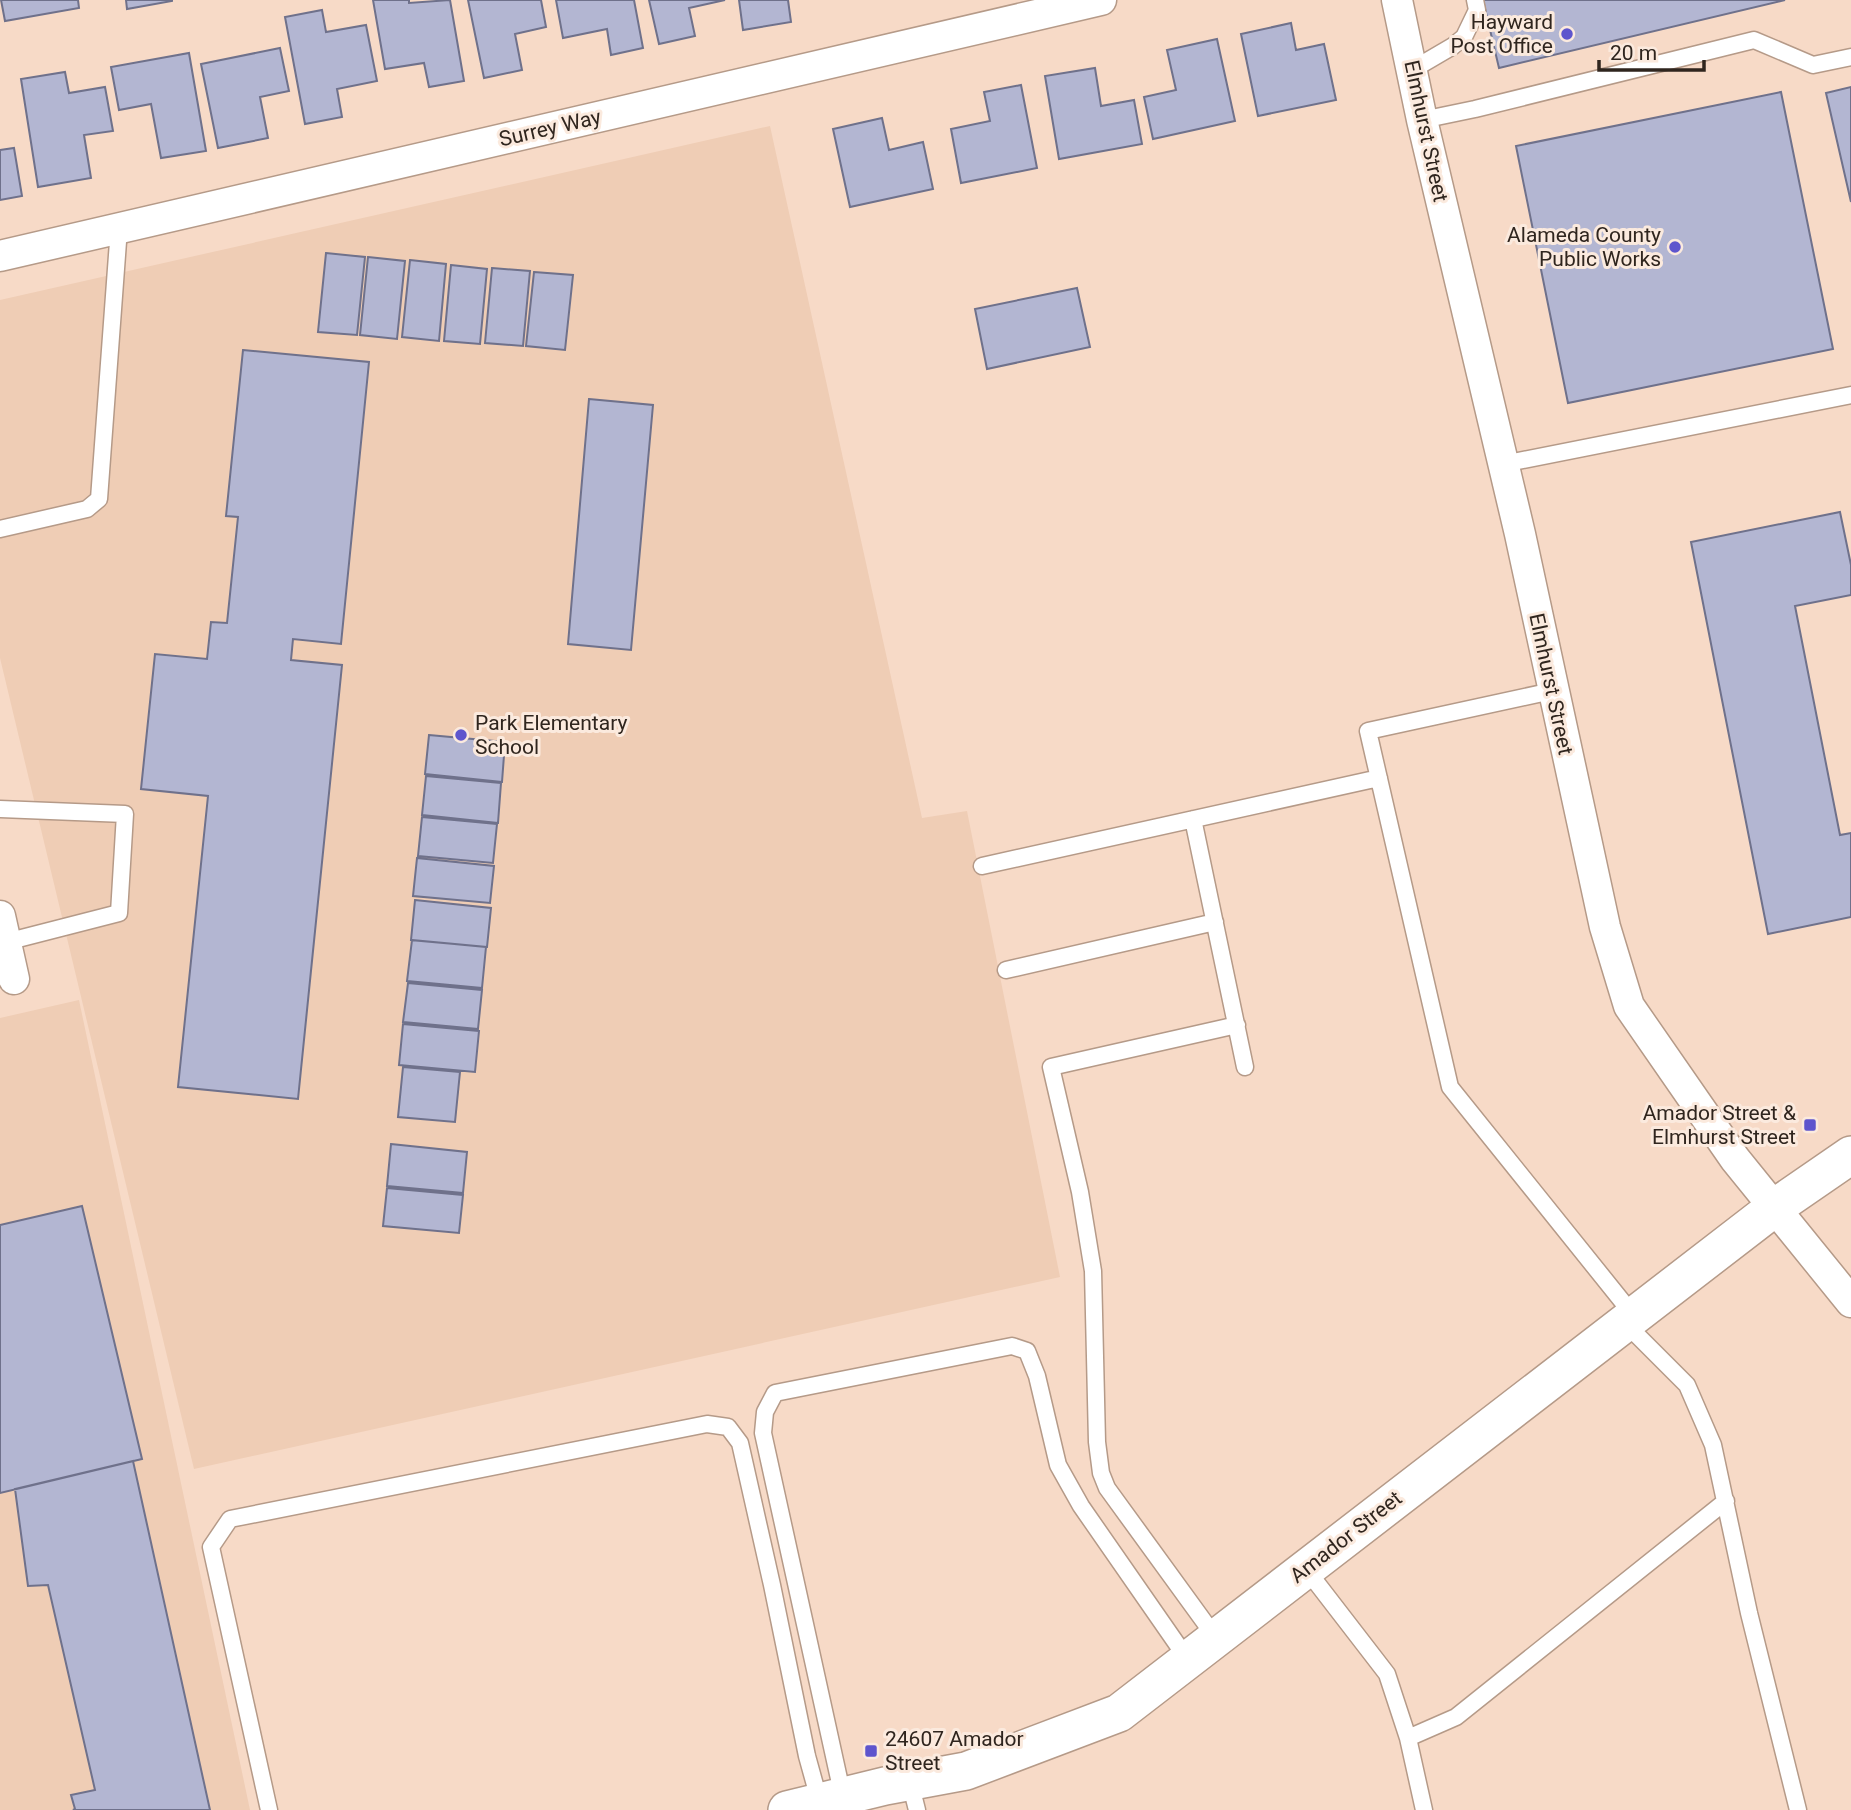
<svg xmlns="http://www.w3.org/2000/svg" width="1851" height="1810" font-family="Roboto,sans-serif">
  <rect width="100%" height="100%" fill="#f7dac7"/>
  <path fill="#efcdb5" d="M770,126L922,818L967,811L1060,1277L194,1469L0,658V300Z
    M79,1000L250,1810H0V1018Z"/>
  <path fill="#b3b6d2" stroke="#6f718b" stroke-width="2" d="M1,0H78L79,8L5,21Z
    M126,0H172V1L127,9Z
    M373,0H409V3L450,0L464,81L429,87L424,63L385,69Z
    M468,0H541L546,27L515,34L522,70L484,78Z
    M556,0H634L643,48L611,55L607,29L563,38Z
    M649,0H725L689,8L695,36L659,44Z
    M739,0H788L791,22L743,30Z
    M1483,0H1785L1499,68Z
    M322,10L326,32L366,25L377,81L337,89L342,117L305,124L285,17Z
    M1291,23L1296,50L1324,44L1336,100L1258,116L1241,34Z
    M1217,39L1235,121L1153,139L1144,97L1176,90L1167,50Z
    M280,48L289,91L260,97L268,138L218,148L201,64Z
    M189,53L206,151L161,158L151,104L119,110L111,67Z
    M1095,68L1101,106L1134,100L1142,144L1059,159L1045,76Z
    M65,72L69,93L105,87L113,131L84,135L91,178L38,187L21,79Z
    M1021,85L1037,168L961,183L951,129L990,121L984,92Z
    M1851,87V202L1826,93Z
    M1781,92L1833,349L1568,403L1516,146Z
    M882,118L889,150L923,142L933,189L850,207L833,129Z
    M14,148L22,196L0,200V150Z
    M326,253L365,257L357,335L318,332Z
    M368,257L405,261L397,339L360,335Z
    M410,260L446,264L439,341L402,337Z
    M451,265L487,269L480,344L444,341Z
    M492,268L530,271L523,346L485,343Z
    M534,272L573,275L565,350L526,346Z
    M1077,288L1090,347L987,369L975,309Z
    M243,350L369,362L341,644L293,639L291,660L342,665L298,1099L178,1087L208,796L141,789L155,654L207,659L211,622L227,623L238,517L226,516Z
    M589,399L653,405L631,650L568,644Z
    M1840,512L1851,565V595L1795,606L1840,835L1851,833V917L1768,934L1691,542Z
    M429,735L505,742L502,782L425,774Z
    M426,776L501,783L498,823L422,815Z
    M422,817L497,824L493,863L418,856Z
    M417,858L494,866L490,903L413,896Z
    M415,900L491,908L487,947L411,940Z
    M412,940L486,947L482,988L407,981Z
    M408,983L482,990L478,1029L403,1022Z
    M403,1024L479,1031L475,1072L399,1065Z
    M403,1067L460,1072L455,1122L398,1117Z
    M391,1144L467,1152L463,1193L387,1186Z
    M387,1188L463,1195L459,1233L383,1226Z
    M82,1206L142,1459L0,1493V1225Z
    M133,1461L210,1810H73L75,1809L71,1795L95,1790L48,1585L28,1586L15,1489Z"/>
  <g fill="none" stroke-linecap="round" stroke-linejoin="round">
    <g stroke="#b59a88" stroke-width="19">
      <path id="service" d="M1412,70L1453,46L1464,37L1477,10L1475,0
        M1422,120L1475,109L1754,40L1813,65L1851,57
        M1503,464L1851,395
        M0,529L87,509L99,499L119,228
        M1552,691L1368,731L1450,1087L1634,1316
        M0,809L125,814L119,913L6,942
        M1193,819L1245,1067
        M982,866L1379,778
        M1006,970L1215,922
        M1625,1323L1687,1385L1713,1445L1749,1613L1798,1810
        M1306,1569L1387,1674L1408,1738L1424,1810
        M1216,1638L1107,1488L1101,1473L1097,1442L1093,1271L1080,1192L1051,1067L1237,1025
        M1408,1738L1456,1717L1726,1501
        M910,1782L917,1810
        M843,1797L763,1433L765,1412L775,1393L1012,1346L1027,1351L1037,1376L1058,1465L1081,1506L1188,1660
        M269,1810L211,1547L230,1519L707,1424L728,1427L740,1443L772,1585L807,1756L820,1803"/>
    </g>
    <g stroke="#b59a88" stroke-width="33">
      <path id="minor" d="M1397,0L1422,120L1520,534L1605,927L1629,1006L1735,1159L1851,1302
        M0,256L1101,0
        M0,916L14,979"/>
    </g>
    <g stroke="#b59a88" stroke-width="40">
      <path id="tertiary" d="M787,1810L885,1786L966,1771L1119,1713L1774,1208L1851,1155"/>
    </g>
    <use href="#service" stroke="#fff" stroke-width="16"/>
    <use href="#minor" stroke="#fff" stroke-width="30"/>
    <use href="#tertiary" stroke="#fff" stroke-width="37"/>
  </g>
  <g fill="#5e55cd" stroke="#fbeade" stroke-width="2.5">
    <circle cx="1567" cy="34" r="7"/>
    <circle cx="1675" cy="247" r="7"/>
    <circle cx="461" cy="735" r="7"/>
    <rect x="1803" y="1118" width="14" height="14" rx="3.5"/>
    <rect x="864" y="1744" width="14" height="14" rx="3.5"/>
  </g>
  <g text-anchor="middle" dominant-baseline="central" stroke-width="6" stroke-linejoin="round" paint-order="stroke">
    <g font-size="21" fill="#2f251e" stroke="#fbeade" text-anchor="end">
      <text x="1553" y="22">Hayward<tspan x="1553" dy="24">Post Office</tspan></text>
      <text x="1661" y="235">Alameda County<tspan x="1661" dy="24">Public Works</tspan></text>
      <text x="475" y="723" text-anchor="start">Park Elementary<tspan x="475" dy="24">School</tspan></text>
      <text x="1796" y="1113">Amador Street &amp;<tspan x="1796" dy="24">Elmhurst Street</tspan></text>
      <text x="885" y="1739" text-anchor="start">24607 Amador<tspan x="885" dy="24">Street</tspan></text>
    </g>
    <g font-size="21" fill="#2f251e" stroke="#fbeade">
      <text transform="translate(550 128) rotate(-13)">Surrey Way</text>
      <text transform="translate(1426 131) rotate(78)">Elmhurst Street</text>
      <text transform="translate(1551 684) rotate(78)">Elmhurst Street</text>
      <text transform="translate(1346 1537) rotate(-38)">Amador Street</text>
    </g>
  </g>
  <path d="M1599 60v10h105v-10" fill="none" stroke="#2f251e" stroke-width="3.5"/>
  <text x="1610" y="60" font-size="21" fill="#2f251e" stroke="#fbeade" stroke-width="5" paint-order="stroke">20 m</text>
</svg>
